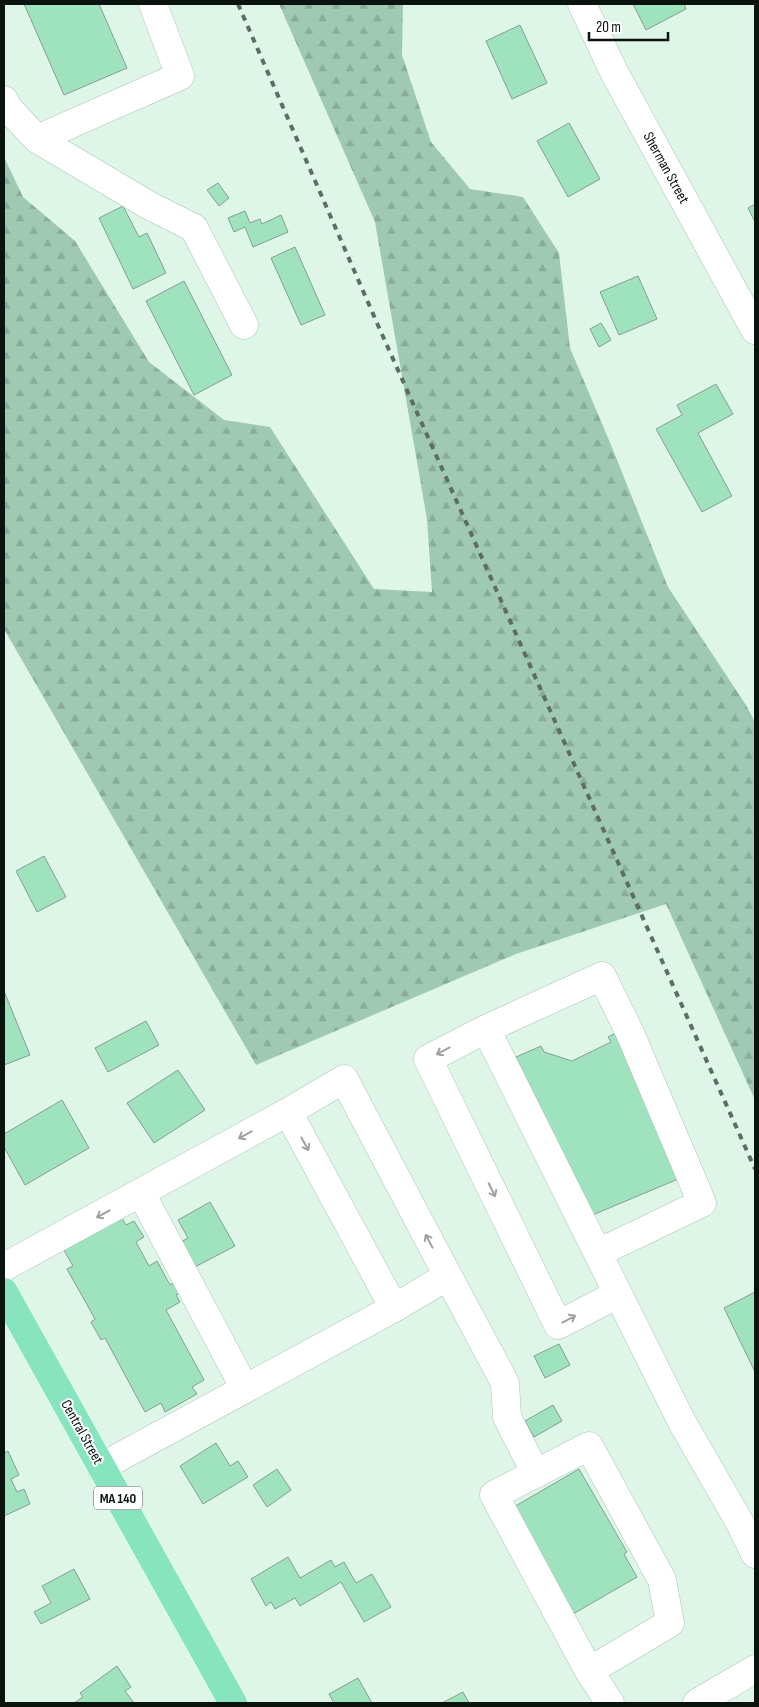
<svg xmlns="http://www.w3.org/2000/svg" width="759" height="1707" font-family="'Sofia Sans Condensed',sans-serif">
  <defs>
    <pattern id="forest-firs" width="22" height="20" patternUnits="userSpaceOnUse" patternTransform="scale(1.25)"><rect width="22" height="20" fill="#a0c9b3"/><path d="M5 1l3.5 6h-7zM16 11l3.5 6h-7z" fill="#88ac99"/></pattern>
  </defs>
  <rect width="100%" height="100%" fill="#ddf6e8"/>
  <path fill="url(#forest-firs)" d="M279,4H403L402,55L431,142L470,189L523,197L559,253L570,348L611,445L668,587L746,705L755,722V1100L666,904L516,954L256,1065L4,629V157L23,197L75,241L149,362L224,420L270,427L374,589L432,592L427,519L375,222Z"/>
  <path fill="#9ee2be" stroke="#879e91" d="M24,4H99L127,68L64,95Z
    M633,4H684L686,9L646,30Z
    M520,25L547,83L512,99L486,41Z
    M569,123L600,179L568,197L537,141Z
    M218,183L229,198L219,206L207,190Z
    M755,204V222L748,208Z
    M123,206L139,237L147,233L166,273L133,289L99,218Z
    M245,211L250,223L260,219L262,224L281,215L288,232L253,247L245,227L234,232L228,218Z
    M295,247L325,315L301,325L271,258Z
    M638,276L657,319L619,335L600,292Z
    M184,281L232,375L194,395L146,301Z
    M601,323L611,340L599,347L590,329Z
    M716,384L733,414L698,433L732,496L702,512L656,429L682,415L677,405Z
    M44,856L66,897L37,912L16,871Z
    M4,991L30,1055L4,1065Z
    M146,1021L159,1045L108,1072L95,1048Z
    M618,1032L683,1177L583,1219L516,1057L541,1046L544,1052L572,1061L611,1042L608,1037Z
    M178,1070L205,1110L154,1143L127,1103Z
    M62,1100L89,1148L25,1185L4,1147V1134Z
    M210,1202L235,1246L189,1270L175,1245L188,1238L178,1220Z
    M119,1213L126,1225L134,1221L144,1237L136,1242L149,1266L157,1261L170,1285L176,1281L183,1292L176,1295L180,1302L166,1310L204,1380L192,1387L197,1394L165,1412L161,1403L145,1412L105,1338L101,1340L91,1322L95,1319L67,1269L73,1266L61,1245Z
    M755,1292V1372L724,1308Z
    M559,1344L570,1365L545,1378L534,1356Z
    M553,1405L562,1421L534,1437L525,1421Z
    M216,1443L230,1466L238,1461L248,1477L203,1504L180,1466Z
    M8,1451L19,1475L11,1479L17,1492L24,1489L30,1504L4,1516V1453Z
    M277,1469L291,1490L267,1507L253,1485Z
    M579,1469L627,1552L624,1554L637,1577L573,1614L512,1508Z
    M288,1557L300,1578L331,1560L335,1567L344,1562L356,1583L372,1574L391,1607L364,1622L341,1582L300,1606L295,1598L275,1609L271,1602L266,1606L251,1579Z
    M74,1569L90,1599L41,1624L34,1612L51,1603L42,1586Z
    M117,1666L131,1687L125,1691L134,1703H74L83,1697L80,1693Z
    M358,1678L372,1703H334L329,1694Z
    M463,1692L469,1703H442Z"/>
  <g fill="none" stroke-linecap="round" stroke-linejoin="round">
    <g stroke="#acc4b6" stroke-width="29">
      <path id="minor" d="M582,4L614,72L755,330
        M4,100L8,108L37,139L150,206L194,228L244,325
        M37,139L180,76L153,4
        M486,1029L682,1422L740,1523L755,1554
        M141,1193L245,1389
        M598,1253L702,1203L630,1033L602,976L486,1029L428,1059L558,1325L618,1294
        M4,1267L288,1112
        M448,1276L505,1383L507,1417L536,1474
        M101,1467L394,1308L448,1276L344,1079L288,1112L394,1308
        M589,1671L670,1623L662,1580L589,1446L494,1495L589,1671L610,1703
        M697,1703L755,1669"/>
    </g>
    <g stroke="#fff" stroke-width="29">
      <path id="major" d="M4,1292L233,1703"/>
    </g>
    <use href="#minor" stroke="#fff" stroke-width="28"/>
    <use href="#major" stroke="#86e5bf" stroke-width="28"/>
    <path stroke="#5d6c64" stroke-width="4" stroke-dasharray="6 6" stroke-linecap="butt" d="M238,4L377,323L755,1169"/>
  </g>
  <defs><path id="oneway-shaft" d="M-6 0H5M1.5-3L5.5 0L1.5 3" fill="none" stroke-width="1.6" stroke-linecap="round" stroke-linejoin="round" transform="scale(1.25)"/></defs>
  <g stroke="#9da19f">
    <use href="#oneway-shaft" transform="translate(443 1051) rotate(152)"/>
    <use href="#oneway-shaft" transform="translate(245 1135) rotate(151)"/>
    <use href="#oneway-shaft" transform="translate(305 1144) rotate(61)"/>
    <use href="#oneway-shaft" transform="translate(492 1190) rotate(64)"/>
    <use href="#oneway-shaft" transform="translate(103 1214) rotate(151)"/>
    <use href="#oneway-shaft" transform="translate(429 1241) rotate(-118)"/>
    <use href="#oneway-shaft" transform="translate(569 1319) rotate(-28)"/>
  </g>
  <g text-anchor="middle" dominant-baseline="central" stroke-width="4" stroke-linejoin="round" paint-order="stroke">
    <rect fill="#fff" stroke="#545a57" stroke-width="1" x="94" y="1486.5" width="48" height="23" rx="4"/>
    <g font-size="14" font-weight="bold" fill="#0b130f">
      <text x="118" y="1498">MA 140</text>
    </g>
    <g font-size="15" fill="#0b130f" stroke="#fff">
      <text transform="translate(666 168) rotate(61)">Sherman Street</text>
      <text transform="translate(82 1432) rotate(61)">Central Street</text>
    </g>
  </g>
  <rect width="759" height="1707" fill="none" stroke="#0b130f" stroke-width="10"/>
  <path d="M589 32v8h79v-8" fill="none" stroke="#0b130f" stroke-width="2.5"/>
  <text x="596" y="32" font-size="15" fill="#0b130f" stroke="#ffffff" stroke-width="4" paint-order="stroke">20 m</text>
</svg>
